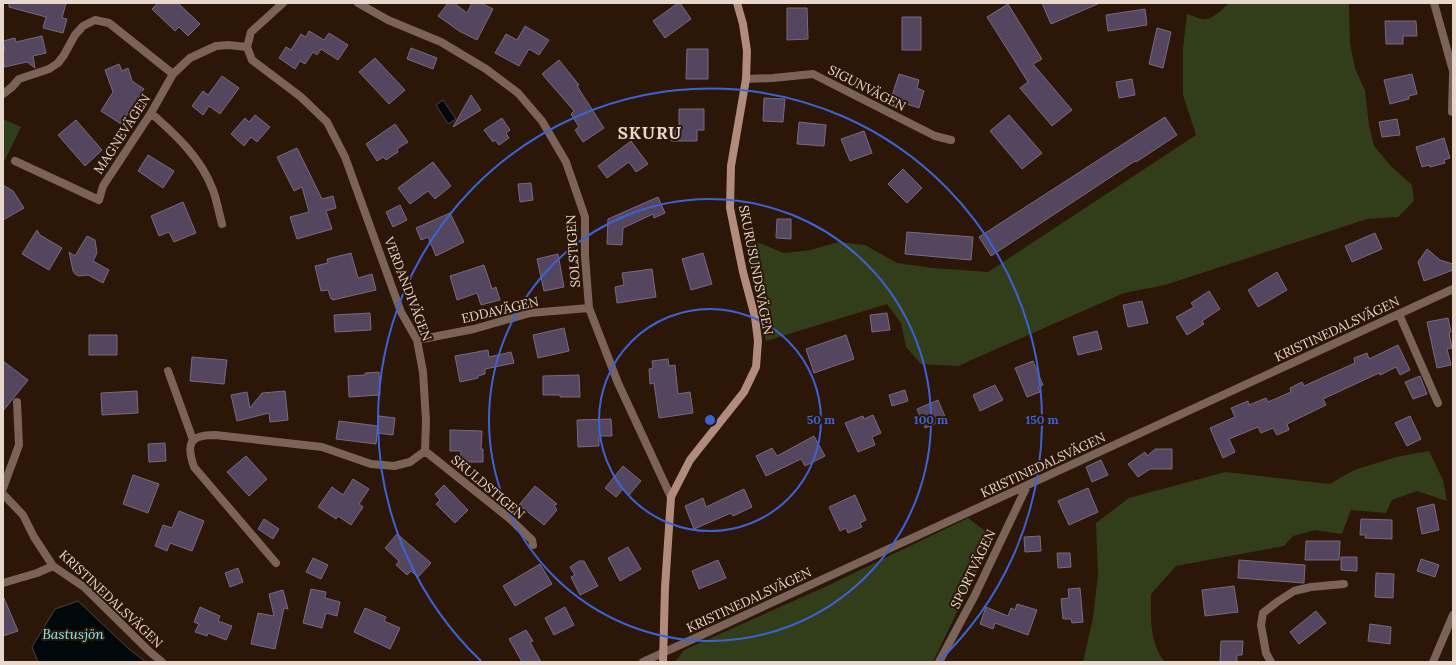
<svg xmlns="http://www.w3.org/2000/svg" width="1456" height="665" font-family="Lora,serif">
  <rect width="100%" height="100%" fill="#2c1607"/>
  <path fill="#323d19" d="M1230,3H1349L1350,44L1355,68L1365,91L1369,125L1374,146L1391,166L1412,185L1414,201L1398,217L1367,219L1165,285L1124,293L958,366L921,364L906,347L901,323L887,304L766,341L744,238L762,244L784,253L811,250L838,242L865,245L897,263L933,268L988,272L1196,135L1183,95V48L1187,14C1192,15 1198,19 1203,19C1213,21 1222,8 1230,3Z
    M3,119L21,127L3,164Z
    M1429,451L1443,480L1447,501L1417,491L1392,500L1386,513L1351,510L1342,534L1315,530L1293,536L1284,546L1176,566L1151,594C1151,617 1149,643 1165,662H1083L1093,618L1098,575L1096,523L1129,498L1225,472L1330,484L1354,470L1396,457Z
    M968,518L993,537L933,662H675L684,650L827,586Z"/>
  <path fill="#00080b" stroke="#454645" d="M443,100L456,119L448,124L436,105Z
    M78,601L130,650L146,662H38L32,647L55,609Z"/>
  <path fill="#54465e" stroke="#786983" d="M9,3H66L62,18L67,19L63,33L43,28L46,17L9,7Z
    M158,3H178L200,24L188,36L179,27L175,31L152,9Z
    M448,3H454L467,13L472,3H481L493,9L477,40L459,31L438,16Z
    M678,3H680L691,19L665,38L653,21Z
    M1042,3H1100L1051,24Z
    M1008,4L1042,59L1033,64L1072,110L1052,126L1020,88L1028,82L987,17Z
    M787,8H807L808,39L787,40Z
    M1145,9L1147,25L1108,31L1106,15Z
    M902,17H921V50H902Z
    M1385,21H1416L1417,36H1403V44H1386Z
    M525,26L549,40L539,55L529,49L519,66L495,53L506,34L517,40Z
    M1157,28L1171,32L1163,68L1149,64Z
    M309,31L324,40L329,33L348,45L338,60L321,49L317,55L313,52L305,64L300,61L295,69L279,58L286,47L291,50L301,34L306,37Z
    M42,36L46,53L33,56L35,68L27,62L4,67L3,51L5,50L3,41L15,38L16,42Z
    M411,48L437,58L433,69L407,59Z
    M687,49H708V79H686Z
    M375,58L405,90L389,104L359,72Z
    M559,60L579,85L577,86L604,128L583,142L575,130L579,127L571,114L574,111L542,74Z
    M119,64L122,71L128,68L132,81L144,89L121,124L101,111L113,92L105,70Z
    M899,74L919,80L917,88L924,91L919,108L891,99Z
    M1412,74L1417,94L1409,96V99L1390,104L1384,80Z
    M222,76L239,88L220,114L209,106L203,115L192,106L203,91L208,95Z
    M1132,79L1135,95L1119,98L1116,82Z
    M471,95L481,110L453,127Z
    M764,98L785,99L783,122L763,121Z
    M679,109H704V130H697V141H671V128H679Z
    M255,115L270,127L257,142L251,137L244,146L231,134L245,118L249,122Z
    M1009,115L1042,153L1022,169L990,131Z
    M1165,117L1177,135L1136,162L1135,161L991,256L979,237Z
    M502,118L510,130L506,133L509,138L499,145L495,140L493,142L484,130Z
    M1397,119L1400,135L1382,137L1379,122Z
    M76,120L102,150L85,166L58,135Z
    M799,122L826,125L824,146L797,144Z
    M395,124L408,142L397,149L398,152L386,160L383,157L377,161L366,144Z
    M864,131L872,153L850,161L841,139Z
    M1444,138L1450,158L1444,160L1445,163L1430,167L1429,165L1422,167L1416,147Z
    M631,141L648,164L636,172L629,162L607,178L598,166Z
    M297,148L322,199L333,196L336,208L326,211L332,229L297,239L290,217L309,212L302,187L294,191L277,157Z
    M148,155L174,171L163,188L138,171Z
    M433,162L451,186L435,199L428,191L410,204L398,188Z
    M903,169L922,188L907,203L888,184Z
    M531,183L533,200L520,202L518,184Z
    M3,185L13,191L24,208L3,220Z
    M658,197L665,213L654,218L653,214L623,228L622,245L607,244L608,219Z
    M183,202L196,233L174,242L169,232L159,236L151,216Z
    M400,205L407,220L393,227L386,212Z
    M450,213L464,242L436,256L428,237L421,240L416,228Z
    M777,219H791V239L776,238Z
    M37,230L40,235L62,248L49,270L22,254Z
    M907,232L973,237L971,260L905,254Z
    M1375,233L1382,249L1352,262L1345,246Z
    M87,236L95,240L97,253L93,261L109,270L103,283L88,275L79,276L75,274L73,271L69,252L75,256Z
    M1427,249L1440,260L1453,264V270L1424,281L1418,262Z
    M351,253L358,278L372,274L376,290L333,300V299H331L328,290L321,291L315,266L328,263L327,259Z
    M703,253L712,284L691,290L682,259Z
    M558,254L564,287L544,291L537,259Z
    M484,265L492,289L496,287L500,300L481,305L477,293L457,300L450,276Z
    M652,269L656,297L617,303L615,287L624,285L622,273Z
    M1277,272L1287,290L1258,307L1248,290Z
    M1209,291L1220,309L1202,321L1204,324L1187,335L1176,317L1194,307L1191,303Z
    M1142,301L1148,323L1128,327L1123,305Z
    M370,313L371,330L335,332L334,315Z
    M887,313L890,330L872,332L870,315Z
    M1448,318L1451,332L1449,333L1452,348L1447,349L1451,365L1437,368L1427,322Z
    M564,328L569,351L538,358L533,335Z
    M1097,331L1102,349L1078,355L1073,337Z
    M89,335H117V355H89Z
    M846,335L854,359L814,373L806,349Z
    M1398,345L1410,370L1400,375L1396,367L1380,375L1379,373L1323,399L1326,405L1287,424L1289,430L1277,435L1273,428L1261,433L1258,427L1229,439L1235,452L1223,458L1210,428L1235,417L1231,408L1248,401L1249,405L1266,398L1268,402L1291,392L1290,388L1302,382L1304,386L1355,363L1354,358L1367,353L1369,359Z
    M488,350L489,357L511,352L514,363L485,369V374L478,376V378L460,382L455,356Z
    M192,357L227,360L224,384L190,381Z
    M668,359L669,366L675,365L678,394L690,392L693,413L659,418L654,383L650,384L649,369L653,368L652,361Z
    M3,361L28,380L3,411Z
    M1033,361L1043,385L1038,387L1040,392L1027,397L1015,368Z
    M379,372L380,395L349,397L348,376L365,375V373Z
    M579,375L580,397H560V395H543V376Z
    M1420,376L1427,394L1413,399L1405,382Z
    M995,385L1003,400L980,411L973,395Z
    M905,390L908,401L892,406L889,395Z
    M137,391L138,413L102,415L101,393Z
    M285,391L288,420L270,422L269,413L237,421L231,395L247,392L250,408L262,393Z
    M938,400L946,419L925,428L917,409Z
    M873,415L881,433L872,437L875,445L858,452L845,423L863,416L864,419Z
    M379,416L395,418L393,435L377,433Z
    M1410,416L1421,439L1407,446L1395,423Z
    M611,419L612,436H599V446L578,447L577,420Z
    M339,421L378,426L376,444L336,439Z
    M450,430L482,431L481,449H483V462H460L461,451H450Z
    M814,436L825,456L805,466L801,459L766,476L756,456L772,448L777,456Z
    M165,443L166,461L149,462L148,444Z
    M1155,449H1172V469H1150L1138,477L1128,464L1145,452L1147,456Z
    M246,456L267,479L249,496L227,472Z
    M1101,460L1108,475L1092,482L1086,467Z
    M623,466L641,481L629,495L623,489L616,497L605,488Z
    M133,475L159,484L148,513L123,504Z
    M353,479L369,489L359,504L363,507L351,525L338,516L336,519L318,507L332,487L343,495Z
    M444,485L468,510L455,523L436,504L440,500L435,494Z
    M535,486L557,504L554,505L557,510L544,525L519,505Z
    M1088,488L1098,512L1069,525L1058,501Z
    M744,489L752,507L733,516L731,513L694,529L685,506L703,498L706,507Z
    M855,495L866,520L860,523L862,527L848,533L846,528L840,531L829,507Z
    M1434,504L1439,530L1422,534L1417,508Z
    M179,511L204,521L192,551L170,543L167,551L155,546L163,525L172,528Z
    M264,519L279,529L273,539L258,529Z
    M1361,519L1392,520V539L1365,538L1366,535H1360Z
    M397,534L431,563L418,577L411,571L407,575L396,565L399,561L385,548Z
    M1040,536L1041,551L1025,552L1024,537Z
    M1306,541H1340L1339,560H1305Z
    M628,547L641,569L620,581L608,558Z
    M1057,553H1070L1071,567L1058,568Z
    M1341,557H1357V571L1341,570Z
    M313,558L328,565L321,579L306,572Z
    M1421,559L1439,565L1435,577L1417,571Z
    M718,560L726,578L699,589L692,571Z
    M1239,560L1305,565L1304,583L1238,578Z
    M579,561H584L598,586L580,595L571,577L575,575L570,567Z
    M540,564L552,584L515,606L503,586Z
    M238,568L243,582L230,587L225,573Z
    M1376,573L1394,574L1393,598L1375,597Z
    M1234,586L1238,612L1205,616L1202,590Z
    M1080,588L1083,622L1072,623L1071,619H1063L1061,599L1069,598L1068,589Z
    M311,589L326,592L325,598L340,602L337,616L326,613L322,628L303,623Z
    M283,590L288,609L284,608L275,649L251,644L258,613L274,616L269,594Z
    M3,596L18,631L3,636Z
    M1017,604L1037,610L1028,635L995,623L993,629L980,624L986,607L1008,616L1011,608L1015,610Z
    M200,607L220,616L218,621L232,626L226,640L208,633L207,636L195,632L199,624L194,622Z
    M565,607L574,625L554,635L545,618Z
    M365,608L386,617L384,621L400,628L390,649L354,632Z
    M1316,611L1326,623L1299,644L1290,632Z
    M1370,624L1391,627L1390,644L1368,641Z
    M526,630L533,641L530,642L541,662H522L509,639Z
    M1221,641H1243L1242,655H1237V662H1220Z"/>
  <g fill="none" stroke-linecap="round" stroke-linejoin="round">
    <path stroke="#7b6359" stroke-width="8" d="M358,3L388,20L441,42L486,69L518,93L542,121L566,162L585,217V256L589,308L618,383L671,497
      M1434,3L1453,71
      M746,79L773,78L813,74L935,136L951,140
      M3,94L12,87L19,79L49,69L58,63L64,55L75,35L83,26L95,20L109,23L173,74
      M1452,112L1453,74
      M151,113C176,135 201,158 213,190C217,201 219,213 222,224
      M15,161L99,200L103,186L151,113L173,74L190,58L216,46L228,45L247,47
      M1399,314L1438,403
      M417,340L474,329L530,313L589,308
      M168,371L193,440
      M425,451L509,518L532,540L533,545
      M3,488L19,445L17,402
      M3,494L23,515L34,537L53,566L84,587L149,651L162,662
      M276,563L194,467C186,444 189,435 215,435L322,447L371,464L394,466L410,462L425,451L426,420L423,372L417,340L401,312L345,157L327,122L301,97L252,60L247,47L251,32L283,3
      M3,583L37,573L53,566
      M643,662L1453,289
      M939,662L975,595L1027,486
      M1271,662L1266,653L1261,625L1263,613L1277,602L1294,591L1311,587L1344,584
      M1433,662L1453,615"/>
    <path stroke="#b18b7b" stroke-width="8" d="M663,662L665,588L671,497L690,460L744,392L756,367L758,341L755,317L743,272L730,208L731,166L746,79L747,51L743,24L737,3"/>
  </g>
  <g fill="none" stroke="#3b63d6" stroke-width="2">
    <circle cx="710" cy="420" r="111"/>
    <circle cx="710" cy="420" r="221"/>
    <path d="M481 661A332 332 0 1 1 939 661"/>
  </g>
  <g text-anchor="middle" dominant-baseline="central" stroke-width="4" stroke-linejoin="round" paint-order="stroke">
    <g font-size="13" fill="#e7d7cd" stroke="#2c1607">
      <text transform="translate(867 88) rotate(27)">SIGUNVÄGEN</text>
      <text transform="translate(122 134) rotate(-57)">MAGNEVÄGEN</text>
      <text transform="translate(573 251) rotate(-94)">SOLSTIGEN</text>
      <text transform="translate(756 270) rotate(79)">SKURUSUNDSVÄGEN</text>
      <text transform="translate(408 289) rotate(69)">VERDANDIVÄGEN</text>
      <text transform="translate(500 310) rotate(-13)">EDDAVÄGEN</text>
      <text transform="translate(1337 329) rotate(-25)">KRISTINEDALSVÄGEN</text>
      <text transform="translate(1043 465) rotate(-25)">KRISTINEDALSVÄGEN</text>
      <text transform="translate(488 487) rotate(40)">SKULDSTIGEN</text>
      <text transform="translate(973 569) rotate(-64)">SPORTVÄGEN</text>
      <text transform="translate(111 599) rotate(43)">KRISTINEDALSVÄGEN</text>
      <text transform="translate(749 600) rotate(-25)">KRISTINEDALSVÄGEN</text>
    </g>
    <g font-size="14" font-style="italic" fill="#78edfa" stroke="#2c1607">
      <text x="73" y="634">Bastusjön</text>
    </g>
    <g font-size="17" font-weight="bold" letter-spacing="1" fill="#e7d7cd" stroke="#2c1607">
      <text x="650" y="133">SKURU</text>
    </g>
  </g>
  <circle cx="710" cy="420" r="6" fill="#3b63d6" stroke="#2c1607" stroke-width="2"/>
  <g font-size="12" text-anchor="middle" font-weight="bold" fill="#3b63d6" stroke="#2c1607" stroke-width="4" stroke-linejoin="round" paint-order="stroke">
    <text x="821" y="424">50 m</text>
    <text x="931" y="424">100 m</text>
    <text x="1042" y="424">150 m</text>
  </g>
  <rect width="1456" height="665" fill="none" stroke="#e7d7cd" stroke-width="8"/>
</svg>
